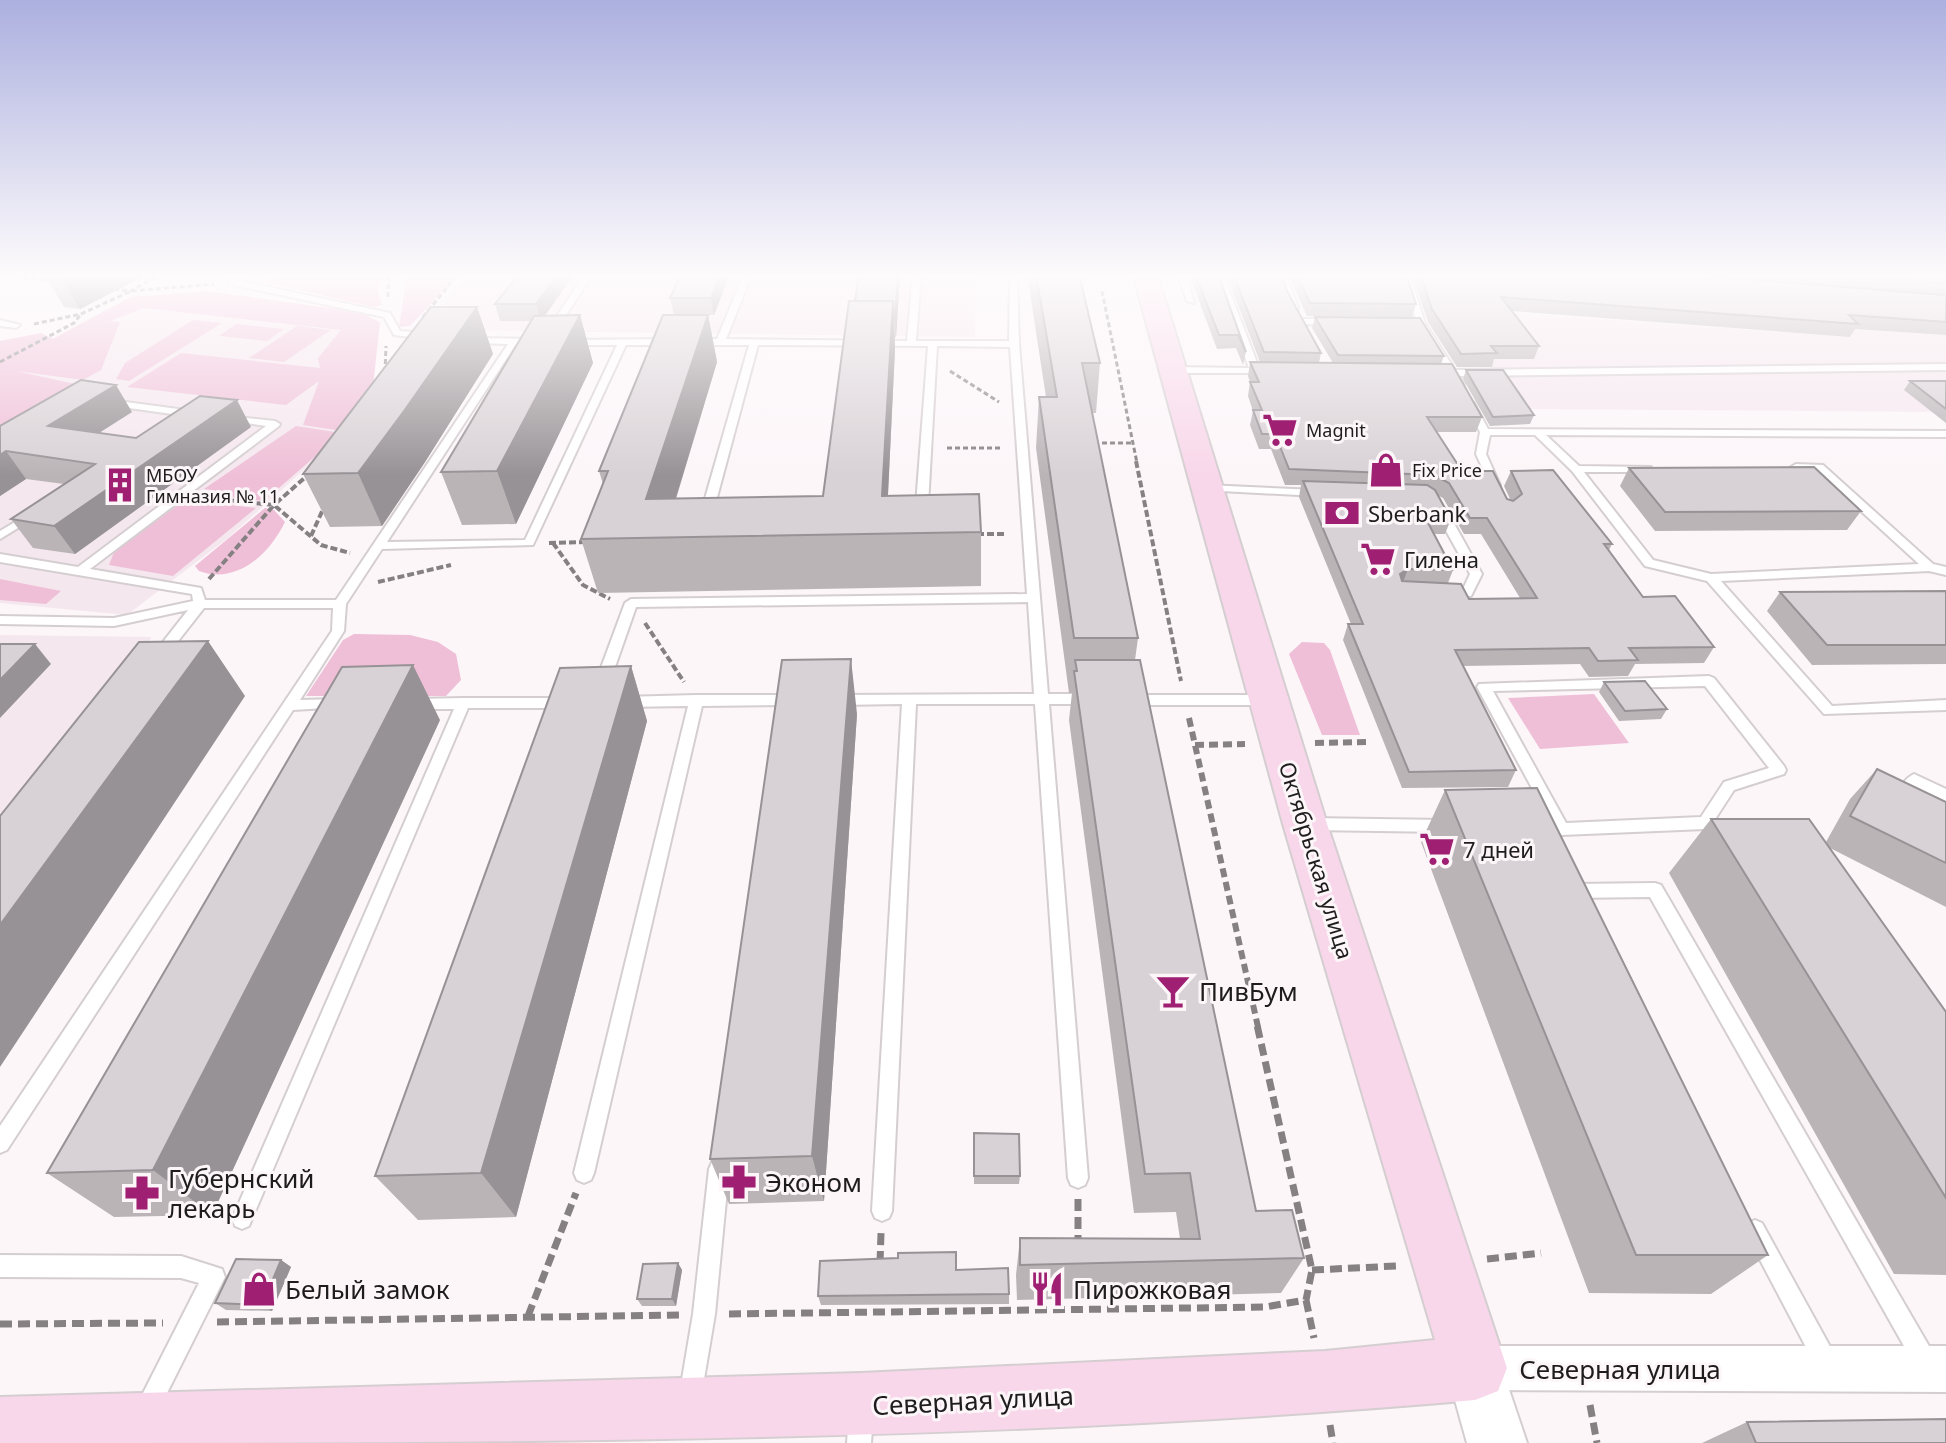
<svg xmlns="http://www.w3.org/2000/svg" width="1946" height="1443" font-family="'Noto Sans',sans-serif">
  <rect width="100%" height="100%" fill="#fcf6f9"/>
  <path fill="#f5e7ee" d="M468,274H976L975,337L422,330Z
    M133,295L369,319L376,405L228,538L127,615L0,603V366Z
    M1459,309L1811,334L1946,312V412L1520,409L1483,357Z
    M0,635L152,637L0,825Z"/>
  <path fill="#efbfd7" d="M297,274H385L378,290L382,305L373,307L261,281Z
    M407,274H459L410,326L399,327Z
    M207,291L359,312L380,322L371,405L342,431L303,425L319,381L286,405L127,387L181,353L320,368L318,358L341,330L144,308L110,321L120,322L101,370L83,380L16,371L89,387L0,441V341L41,333L53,339L131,297Z
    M193,320L222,323L129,381L116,379L125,363Z
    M236,324L284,329L267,341L219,336Z
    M297,326L331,330L284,362L249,358Z
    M296,426L342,433L264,501L206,494L211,490L204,489Z
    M185,500L256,508L173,576L109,565L114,552Z
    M265,508L274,510L285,522C269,555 236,585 199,571L195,566Z
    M0,579L61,591L46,604L0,600Z
    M354,634L410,635L438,642L456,654L461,680L446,696H306L343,640Z
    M1302,642L1324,643L1330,650L1360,735H1322L1289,654Z
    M1594,694L1629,743L1540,749L1508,698Z"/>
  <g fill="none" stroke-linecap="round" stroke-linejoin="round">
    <g stroke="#d5ced1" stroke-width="4">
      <path id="service" d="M227,274H235L236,280L390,313L400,331L426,333L430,336L426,339L394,335L384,317L229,284Z
        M585,274H593L556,330H550L549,328Z
        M744,274H752L726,339L907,341L913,274H921L916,341H1009L1010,274L1149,275L1145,277H1017L1019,344L1048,694H1089L1096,699L1089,704H1049L1088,1178L1085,1185L1078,1188L1071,1185L1068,1178L1035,704H916L892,1211L889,1218L882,1221L875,1218L872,1211L902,704L838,705L831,700L838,695L1034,694L1028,602L636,607L609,684L602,689L595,684L625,603L631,599L1027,594L1010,347L937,346L928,505L922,508L916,505L928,346L758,345L712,516L706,519L702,518L700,516L749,345H695L690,342L695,339H717Z
        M1178,274H1186L1194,303L1187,301Z
        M1215,274H1223L1259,368L1270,369V373H1171L1166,370L1171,367L1249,368Z
        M1277,274H1285L1298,307L1297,309L1290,307Z
        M1401,274H1409L1425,323L1455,370L1946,364V370L1458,376L1464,384L1459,387L1456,386L1449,375L1438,372L1445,369L1417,323Z
        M1304,319H1332L1336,322L1332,325L1301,324V320Z
        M0,320L20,325L16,328L0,326Z
        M468,338L538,339L543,342L538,345L516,344L387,542L525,540L617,345H571L566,342L568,340L670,339L675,342L670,345H626L533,545L382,549L346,604L344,631L300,700L338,699L343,701L345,704L343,707L293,710L7,1150L0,1153V1126L332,631L333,608H204L164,659L159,660L152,656L188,610L114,626L0,624V616L114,618L193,601L192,594L0,562V554L78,567L266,426L226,420V416L275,421L280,424L279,426L90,569L201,588L205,600H336L508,344L471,343L468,342Z
        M111,400L193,411L198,414L193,417L108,405L106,403Z
        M1468,403H1474L1488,429L1946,431V437L1546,435L1579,466L1651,467V471L1647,472H1584L1653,560L1711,574L1919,564L1816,470H1796L1791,467L1796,464L1823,465L1933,564L1946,567V575L1929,571L1721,581L1832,706L1946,700V710L1824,714L1707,581L1645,566L1572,471L1535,435H1490L1486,454L1500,485L1499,487H1491L1476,454L1480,432L1466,405Z
        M1206,485L1317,490L1322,493L1317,496L1202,490V486Z
        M1440,506L1446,509L1482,574L1471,596L1447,597L1441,593L1447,589H1463L1470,574L1434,509Z
        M30,513L36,516L34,518L0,539V531Z
        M1709,676L1714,678L1784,766L1786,770L1784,774L1734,790L1710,827L1705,829L1562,835L1536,833L1533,829L1536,825L1551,823L1477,687L1479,684ZM1705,686L1769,768L1724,782L1701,817L1566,823L1493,691Z
        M696,695H793L800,700L793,705L702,706L594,1173L591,1180L584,1183L577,1180L574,1173L688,706L622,707L615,702L622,697Z
        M1130,695H1265L1272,700L1265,705H1130L1123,700Z
        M463,698H565L572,703L565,708H468L249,1226L242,1229L235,1226L232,1219L235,1212L454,709H414L407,704L414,699Z
        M1914,774L1946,789V801L1917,788L1905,806H1895L1892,802C1897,793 1904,778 1914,774Z
        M1310,818L1445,820L1450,822L1453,826L1450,830L1445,832L1310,830L1305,828L1302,824L1305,820Z
        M1655,883L1661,885L1933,1353L1936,1361L1933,1369L1925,1372L1917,1369L1650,897L1573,898L1567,896L1565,891L1567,886L1573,884Z
        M719,1159L726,1162L729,1169L715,1314L701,1397L698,1405L690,1408L682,1405L679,1397L693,1314L709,1169L712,1162Z
        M1755,1220L1762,1223L1833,1352L1836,1360L1833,1368L1825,1371L1817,1368L1748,1237L1745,1230L1748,1223Z
        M0,1255L181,1256L222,1269L225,1277L155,1417L147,1421L139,1417L135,1409L199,1283L181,1278L0,1277Z
        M861,1403L869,1407L873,1415L871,1443H847L849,1415L853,1407Z"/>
    </g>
    <g stroke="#d5ced1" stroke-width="4">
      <path id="minor" d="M1475,1346H1946V1392L1475,1390L1459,1384L1453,1368L1459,1352Z"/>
    </g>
    <g stroke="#d5ced1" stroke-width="4">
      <path id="tertiary" d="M1475,1339L1495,1348L1527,1443H1467L1446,1368L1455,1348Z"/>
    </g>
    <g stroke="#d5ced1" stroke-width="4">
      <path id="secondary" d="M1133,274H1157L1327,824L1507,1368L1498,1391L1475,1400C985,1443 492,1443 0,1443V1397L861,1373L1325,1351L1435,1340L1283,824Z"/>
    </g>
    <path stroke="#858183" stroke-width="3" stroke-dasharray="5 3" stroke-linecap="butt" d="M0,275L53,281
      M114,289L131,291L160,274
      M1102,291L1137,463
      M388,297L389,274
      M423,317L458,274
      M34,324L81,314L131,291L214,284
      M0,362L74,323L81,314
      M950,371L999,402
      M385,372L386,346
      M1094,443H1131
      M947,448H1001"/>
    <path stroke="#858183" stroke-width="4" stroke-dasharray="7 3" stroke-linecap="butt" d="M1136,461L1181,681
      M207,498L274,505L309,474
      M977,534H1007
      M311,536L324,507
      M549,543L587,542
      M553,543L583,585L610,599
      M209,579L274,505L321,545L350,553
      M378,582L451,565
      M645,623L684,682"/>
    <path stroke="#858183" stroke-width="6" stroke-dasharray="9 5" stroke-linecap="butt" d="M1189,718L1258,1027
      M1315,743L1366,742
      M1195,745L1245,744"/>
    <path stroke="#858183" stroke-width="7" stroke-dasharray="12 6" stroke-linecap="butt" d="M1078,1199V1245
      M1487,1259L1541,1253
      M880,1263L881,1233
      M1312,1270L1397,1266
      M1306,1300L1314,1338
      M729,1314L1265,1307L1306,1300L1312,1270L1257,1025
      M528,1316L576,1193
      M217,1322L679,1315
      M0,1324L163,1323
      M1590,1405L1597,1443
      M1330,1425L1333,1443"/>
    <use href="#service" fill="#fff" fill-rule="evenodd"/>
    <use href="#minor" fill="#fff" fill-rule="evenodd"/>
    <use href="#tertiary" fill="#fff" fill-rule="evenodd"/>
    <use href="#secondary" fill="#f8d7ea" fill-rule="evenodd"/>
  </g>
  <path fill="#bab4b7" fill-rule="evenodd" d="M44,274H148L80,309L64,307Z
    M519,274H574L545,316L580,315L593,363L516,524L462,525L441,472L531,321H500L495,304Z
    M681,274H730L714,315H708L717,362L676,499L823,496L859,274H900L896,337H895V349L888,495L981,532V586L598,593L581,539L603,484L599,471L674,315L670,298Z
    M1028,274H1079L1100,363L1096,413H1092L1138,638L1135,660L1256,1211L1304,1258L1281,1293L1017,1300L1016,1275L1020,1238L1180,1239L1176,1212L1134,1213L1069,720L1072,693H1069L1036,448L1039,397H1046L1028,280Z
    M1189,274H1218L1246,352L1243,365L1236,348L1217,349Z
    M1226,274H1281L1287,291L1321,353L1319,363H1333L1312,328L1315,317L1444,356L1441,364L1482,417L1476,432H1437L1462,471L1511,501L1504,486L1511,471L1612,544L1609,550L1643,597L1714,647L1704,663L1635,664L1628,676L1589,677L1580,664L1463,666L1516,770L1508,787L1402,788L1343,640L1348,624H1351L1299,497L1301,485H1285L1271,449H1259L1250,425L1253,411L1248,396L1250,382L1248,376L1250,362H1260ZM1439,496L1443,498L1464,534H1481L1520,598L1469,599L1448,583L1453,570L1434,534H1445L1451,519Z
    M1288,274H1406L1416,304L1412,317L1307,316Z
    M1412,274H1946V335L1855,329L1850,337L1512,311L1539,346L1534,359H1494L1492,367H1457L1428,322Z
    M477,307L493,354L425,462L382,526L330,527L303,474Z
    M1466,370L1534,415L1530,424L1490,426L1463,379Z
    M1910,381H1946V423L1904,390Z
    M132,412L99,433L136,438L251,427L75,554L33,548L11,519L64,484L26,479L0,496V426Z
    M1629,468L1861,511L1847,530L1655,531L1620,486Z
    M1946,591V664L1812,665L1767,611L1780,592Z
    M631,666L647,721L516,1217L418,1220L375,1176Z
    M1604,682L1667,709L1661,719L1619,721L1599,692Z
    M857,714L824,1201L729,1204L710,1159Z
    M440,720L212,1215L114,1217L47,1173Z
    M1877,769L1946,802V907L1830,848L1946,1012V1275L1894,1274L1669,873L1711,819L1826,842L1850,799Z
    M1445,790L1768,1255L1711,1294L1589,1293L1421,842Z
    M974,1133L1020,1176L1019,1184H974Z
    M281,1260L291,1267L272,1311L226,1310L215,1303Z
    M678,1263L682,1270L676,1306H642L637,1299Z
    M957,1270L1009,1294V1304L821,1305L818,1296Z
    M1747,1422L1946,1443H1702Z"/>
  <path fill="#979295" d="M60,274H148L80,309L59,275Z
    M558,274H574L541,321L536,304Z
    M721,274H730L714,315L711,298Z
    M898,274H900L896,337L895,320Z
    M893,301L895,349L886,534L882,496Z
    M477,307L493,354L425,462L382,526L358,473Z
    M580,315L593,363L516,524L497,471Z
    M708,315L717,362L664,537L646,499Z
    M116,385L132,412L67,453L48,426Z
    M237,400L251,427L75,554L54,526Z
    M6,451L26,479L0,496V455Z
    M1408,569L1402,585L1400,574Z
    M208,641L245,696L0,1067V925Z
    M35,644L51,664L0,718V680Z
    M851,659L857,714L824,1201L812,1156Z
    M413,665L440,720L212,1215L153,1170Z
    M631,666L647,721L516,1217L481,1173Z
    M281,1260L291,1267L272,1311L262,1305Z
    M678,1263L682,1270L676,1306L672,1299Z"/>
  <path fill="#d8d1d5" stroke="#979295" stroke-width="2" d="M519,274H558L536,304H495Z
    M681,274H721L711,298H670Z
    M859,274H898L895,320H894L893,301H855Z
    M1036,274H1079L1100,363H1082L1138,638H1074L1039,397H1057Z
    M1195,274H1218L1246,352L1238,335H1219Z
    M1233,274H1281L1287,291L1321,353L1264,352Z
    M1296,274H1406L1416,304L1310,303Z
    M1420,274H1680L1946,295V322L1849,315L1858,324L1501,297L1539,346H1491L1497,353L1461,354L1432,309Z
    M1827,274H1946V283Z
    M849,301H893L882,496L979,494L981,532L581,539L608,471H599L663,315H708L646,499L823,496Z
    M431,307H477L404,411L358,473L303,474Z
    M580,315L497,471L441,472L534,316Z
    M1315,317L1420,318L1444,356L1338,355Z
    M1250,362L1452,364L1482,417H1427L1462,471H1493L1507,499L1513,501L1522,494L1511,471L1553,470L1612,544H1604L1643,597L1675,596L1714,647L1629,648L1638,660L1598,661L1589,648L1455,650L1516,770L1409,772L1348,624H1363L1303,481L1427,485L1435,490L1451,519H1426L1453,570L1408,569L1400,574L1402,581L1461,584L1469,599L1537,598L1487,518H1470L1449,483L1434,475L1289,469L1275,434H1262L1253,410H1262L1250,382H1259Z
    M1466,370H1503L1534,415L1493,417Z
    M81,380L116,385L48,426L136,438L200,396L237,400L54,526L11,519L95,464L6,451L0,455V426Z
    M1910,381H1946V409Z
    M1814,467L1861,511L1665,512L1629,468Z
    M1946,591V645H1827L1780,592Z
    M208,641L0,925V816L139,642Z
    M0,644H35L0,680Z
    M851,659L812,1156L710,1159L782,660Z
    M1075,660H1140L1256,1211L1292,1210L1304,1258L1020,1265V1238L1200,1239L1190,1173L1145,1174L1074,671H1077Z
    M413,665L153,1170L47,1173L342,667Z
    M631,666L481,1173L375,1176L560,668Z
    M1645,681L1667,709L1625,711L1604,682Z
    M1877,769L1946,802V863L1850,816Z
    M1537,788L1768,1255H1636L1445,790Z
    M1711,819H1809L1946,1012V1198Z
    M974,1133L1019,1134L1020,1176H974Z
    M956,1252V1270L1008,1268L1009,1294L818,1296L820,1261L898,1258V1253Z
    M236,1259L281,1260L262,1305L215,1303Z
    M678,1263L672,1299H637L643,1264Z
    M1946,1419V1443H1756L1747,1422Z"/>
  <linearGradient id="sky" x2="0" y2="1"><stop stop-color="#acb0df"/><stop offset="0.58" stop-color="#fefbfc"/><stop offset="1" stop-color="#fefbfc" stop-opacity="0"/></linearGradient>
  <rect width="1946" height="476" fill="url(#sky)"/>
  <defs>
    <g id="supermarket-bare" transform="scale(2.76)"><path d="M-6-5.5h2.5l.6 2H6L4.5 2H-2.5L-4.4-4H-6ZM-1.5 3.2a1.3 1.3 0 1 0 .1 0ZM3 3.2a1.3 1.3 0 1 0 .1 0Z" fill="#9f1f72" stroke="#fcf6f9" stroke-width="2.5" paint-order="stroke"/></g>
    <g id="shop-bare" transform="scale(2.76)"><path d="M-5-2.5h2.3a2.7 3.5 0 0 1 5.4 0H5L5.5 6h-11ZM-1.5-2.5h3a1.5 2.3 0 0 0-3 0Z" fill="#9f1f72" stroke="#fcf6f9" stroke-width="2.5" paint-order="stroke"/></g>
    <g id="building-bare" transform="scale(2.76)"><path d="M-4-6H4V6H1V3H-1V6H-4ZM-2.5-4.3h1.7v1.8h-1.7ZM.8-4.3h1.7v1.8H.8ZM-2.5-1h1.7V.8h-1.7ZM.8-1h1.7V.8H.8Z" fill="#9f1f72" stroke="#fcf6f9" stroke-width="2.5" paint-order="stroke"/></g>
    <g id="bank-bare" transform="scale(2.76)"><path d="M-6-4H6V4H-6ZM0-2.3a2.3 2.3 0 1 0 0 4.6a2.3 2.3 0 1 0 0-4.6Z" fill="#9f1f72" stroke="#fcf6f9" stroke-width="2.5" paint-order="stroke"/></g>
    <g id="bar-bare" transform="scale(2.76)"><path d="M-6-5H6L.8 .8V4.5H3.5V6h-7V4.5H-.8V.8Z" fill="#9f1f72" stroke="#fcf6f9" stroke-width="2.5" paint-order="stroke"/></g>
    <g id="pharmacy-bare" transform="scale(2.76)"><path d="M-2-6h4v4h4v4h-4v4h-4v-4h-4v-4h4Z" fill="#9f1f72" stroke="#fcf6f9" stroke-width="2.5" paint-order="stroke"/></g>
    <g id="restaurant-bare" transform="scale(2.76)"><path d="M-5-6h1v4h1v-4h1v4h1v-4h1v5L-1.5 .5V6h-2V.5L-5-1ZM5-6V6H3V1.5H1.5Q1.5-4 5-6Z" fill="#9f1f72" stroke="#fcf6f9" stroke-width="2.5" paint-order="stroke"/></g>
  </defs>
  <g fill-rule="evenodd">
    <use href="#supermarket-bare" x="1280" y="430"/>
    <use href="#shop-bare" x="1386" y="470"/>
    <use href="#building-bare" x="120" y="485"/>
    <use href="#bank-bare" x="1342" y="513"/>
    <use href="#supermarket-bare" x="1378" y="559"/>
    <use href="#supermarket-bare" x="1437" y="849"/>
    <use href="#bar-bare" x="1173" y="991"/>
    <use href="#pharmacy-bare" x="739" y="1182"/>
    <use href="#pharmacy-bare" x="142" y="1193"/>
    <use href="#shop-bare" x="259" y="1289"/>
    <use href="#restaurant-bare" x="1047" y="1289"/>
  </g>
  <g text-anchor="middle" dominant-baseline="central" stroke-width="6" stroke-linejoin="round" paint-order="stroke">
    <g font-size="18" fill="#1e1c1d" stroke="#fcf6f9" text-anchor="start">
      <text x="1306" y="430">Magnit</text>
      <text x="1412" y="470">Fix Price</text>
      <text x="146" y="475">МБОУ<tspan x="146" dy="21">Гимназия № 11</tspan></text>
    </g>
    <g font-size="22" fill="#1e1c1d" stroke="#fcf6f9" text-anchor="start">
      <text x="1368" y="513">Sberbank</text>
      <text x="1404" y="559">Гилена</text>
      <text x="1463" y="849">7 дней</text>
    </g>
    <g font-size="22" fill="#1e1c1d" stroke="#fcf6f9">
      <text transform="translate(1317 860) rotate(73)">Октябрьская улица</text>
    </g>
    <g font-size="26" fill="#1e1c1d" stroke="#fcf6f9" text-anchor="start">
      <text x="1199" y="991">ПивБум</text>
      <text x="168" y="1178">Губернский<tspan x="168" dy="30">лекарь</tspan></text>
      <text x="765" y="1182">Эконом</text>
      <text x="285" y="1289">Белый замок</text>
      <text x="1073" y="1289">Пирожковая</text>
    </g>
    <g font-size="26" fill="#1e1c1d" stroke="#fcf6f9">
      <text x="1620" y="1369">Северная улица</text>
      <text transform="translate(973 1400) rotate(-3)">Северная улица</text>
    </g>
  </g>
</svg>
